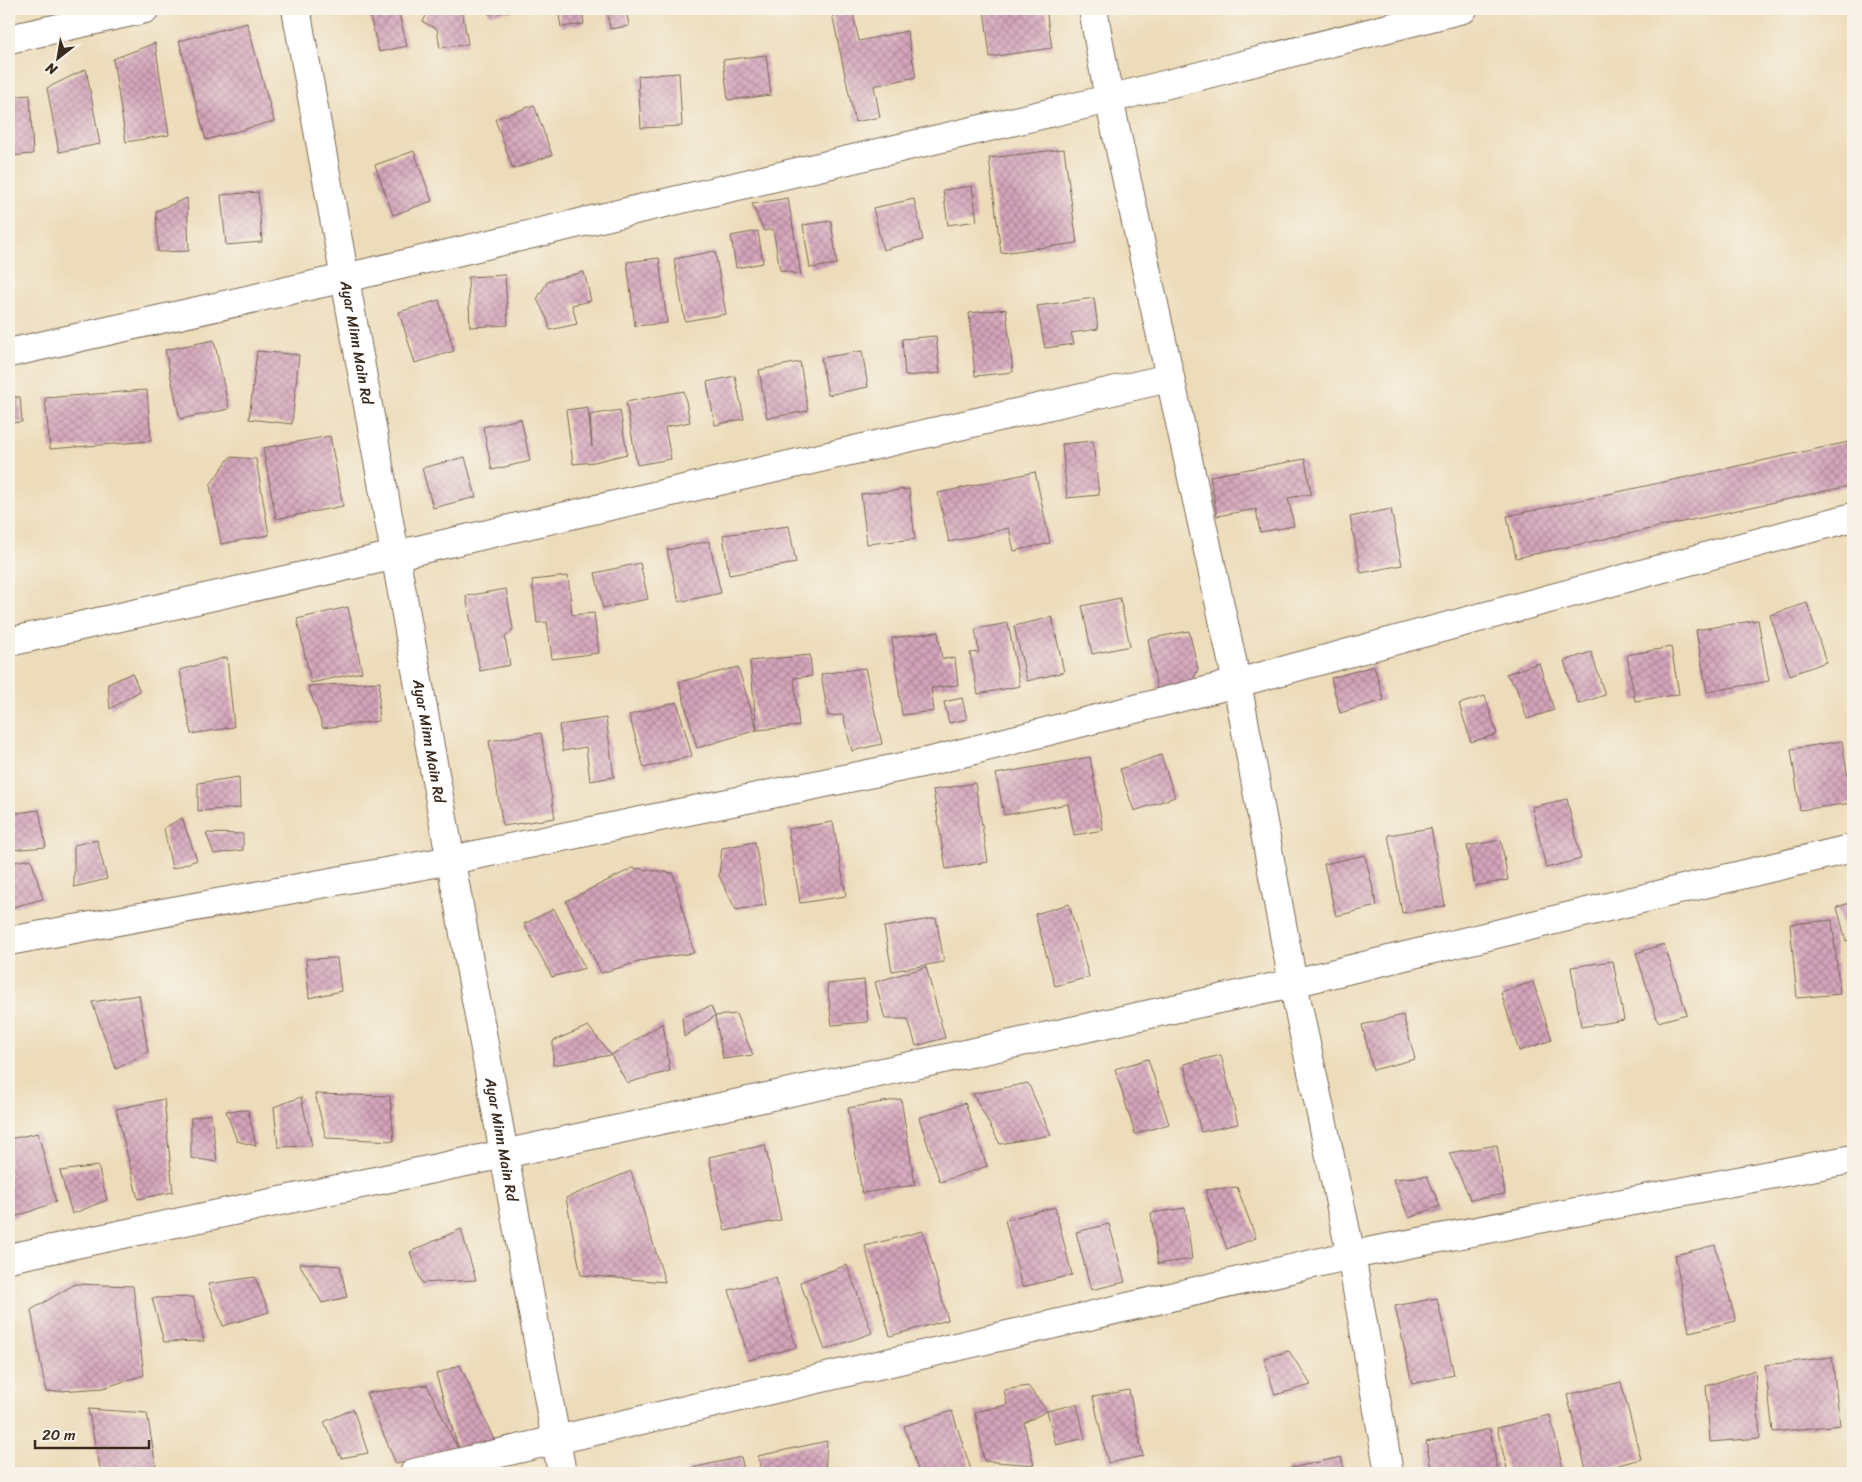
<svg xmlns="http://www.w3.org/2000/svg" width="1862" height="1482" font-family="Sriracha,sans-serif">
  <defs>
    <pattern id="building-cross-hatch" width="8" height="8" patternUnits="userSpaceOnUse" patternTransform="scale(1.25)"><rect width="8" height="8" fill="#d4a4bb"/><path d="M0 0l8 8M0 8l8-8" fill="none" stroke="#ad8697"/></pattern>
  </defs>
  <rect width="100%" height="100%" fill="#f7f3e8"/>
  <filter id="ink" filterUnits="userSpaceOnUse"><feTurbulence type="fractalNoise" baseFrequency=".02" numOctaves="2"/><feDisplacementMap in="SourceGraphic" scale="10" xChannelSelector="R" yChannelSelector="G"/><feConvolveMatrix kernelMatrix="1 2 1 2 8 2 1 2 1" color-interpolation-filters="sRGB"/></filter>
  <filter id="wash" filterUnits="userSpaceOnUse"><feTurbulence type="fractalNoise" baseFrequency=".0096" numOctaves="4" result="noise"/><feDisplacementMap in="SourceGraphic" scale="20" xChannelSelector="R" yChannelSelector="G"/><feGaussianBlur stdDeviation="1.12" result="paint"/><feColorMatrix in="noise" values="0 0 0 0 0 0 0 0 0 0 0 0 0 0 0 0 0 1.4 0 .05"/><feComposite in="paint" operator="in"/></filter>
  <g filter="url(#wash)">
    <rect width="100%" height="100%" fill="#eddcba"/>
    <g id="blocks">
      <path fill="url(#building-cross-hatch)" d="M368,9H398L407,46L379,52Z
        M429,9H462L468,44L440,48L437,29L423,22Z
        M488,9H518L519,10L489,14Z
        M558,9H582L584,24L561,27Z
        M607,9H626L629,26L610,29Z
        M831,9H852L859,41L907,31L916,77L874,86L880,117L855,122Z
        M984,9H1046L1052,48L990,57Z
        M247,23L274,121L206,140L179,41Z
        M155,43L169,135L126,142L113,59Z
        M766,55L771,95L728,100L723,60Z
        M86,69L100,144L59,152L47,88Z
        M679,73L682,126L641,128L638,76Z
        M30,95L33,154L9,156V97Z
        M534,105L552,155L513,169L495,119Z
        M1064,149L1077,243L1001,253L989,158Z
        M414,151L432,201L393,215L375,165Z
        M972,186L977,221L948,225L943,190Z
        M258,192L262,242L226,245L221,195Z
        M187,198L189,251L158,252L156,211Z
        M788,198L801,275L780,270L773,229L764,231L752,204Z
        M914,199L923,240L883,250L873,208Z
        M831,221L837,264L810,268L803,225Z
        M758,231L763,263L736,268L731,236Z
        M715,251L726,314L685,321L674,259Z
        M659,258L667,323L635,326L627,262Z
        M584,272L591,301L572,305L577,324L550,330L547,319L537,299L548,281Z
        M505,275L508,325L470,327L468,277Z
        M1094,298L1098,329L1071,333L1074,344L1045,348L1037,306Z
        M439,300L454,351L415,363L399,312Z
        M1006,309L1013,372L975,376L969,313Z
        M936,336L940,373L905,376L902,339Z
        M214,340L229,409L180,419L165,350Z
        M257,351L299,355L292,424L249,419Z
        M862,351L868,387L828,395L821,358Z
        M800,362L808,411L767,418L759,370Z
        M735,376L744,419L715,425L707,382Z
        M147,390L151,441L50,449L45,398Z
        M684,391L690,422L665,427L671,459L637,465L626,402Z
        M9,397H20L22,422L9,423Z
        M588,407L592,447L590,415L620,410L627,454L594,462L573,464L566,410Z
        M521,419L530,461L492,470L483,427Z
        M330,436L343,506L276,519L263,448Z
        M1093,441L1099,495L1067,498L1062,444Z
        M1853,441V485L1516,558L1507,516Z
        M230,457L256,459L269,535L221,544L210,485Z
        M465,457L476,497L433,508L422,468Z
        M1305,459L1311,494L1288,498L1294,526L1260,532L1256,509L1217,516L1210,476Z
        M1035,472L1050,543L1014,551L1009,528L949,542L938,493Z
        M909,489L915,539L867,544L861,494Z
        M1391,509L1402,565L1361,573L1350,517Z
        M789,526L796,563L729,575L723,535Z
        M709,541L721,593L679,602L667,550Z
        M640,563L648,599L603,608L595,573Z
        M568,576L572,615L594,613L599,653L552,659L547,622L537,623L532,580Z
        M506,589L513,629L505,638L510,665L480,671L466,596Z
        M1120,598L1130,646L1092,654L1082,606Z
        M1807,603L1826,662L1790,675L1770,615Z
        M348,607L362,672L311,683L297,619Z
        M1052,617L1064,672L1027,681L1014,626Z
        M1758,620L1769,681L1707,692L1696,630Z
        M1008,623L1020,686L978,694L970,653L979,652L975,629Z
        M1189,631L1198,669L1192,683L1157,689L1148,639Z
        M938,632L942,659L955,658L958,685L931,688L934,711L902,715L892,638Z
        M1671,647L1679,694L1635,701L1627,655Z
        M1591,652L1605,695L1578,704L1564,661Z
        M810,655L812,676L794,678L799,726L757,730L697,748L679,682L738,667L757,730L750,661Z
        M227,657L234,727L191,734L180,670Z
        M1539,663L1554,710L1527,719L1516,687L1506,674Z
        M1374,666L1384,700L1340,713L1331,678Z
        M865,668L882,744L852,751L843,715L828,716L821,674Z
        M132,673L140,691L110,709L108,684Z
        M380,682L378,721L323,728L308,686Z
        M1485,696L1497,734L1471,742L1459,704Z
        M962,698L967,719L949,723L944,702Z
        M677,702L692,756L644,768L629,715Z
        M606,718L614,777L590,781L586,747L563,751L559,725Z
        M541,733L555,818L503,826L489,741Z
        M1842,741L1852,803L1800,810L1791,749Z
        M1161,755L1175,797L1134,811L1120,769Z
        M1090,757L1103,830L1074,835L1068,804L1004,815L996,774Z
        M239,777L240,808L198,811V783Z
        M975,783L988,862L946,869L933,790Z
        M1567,799L1581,859L1546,868L1532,807Z
        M39,810L46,847L9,850V814Z
        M182,818L197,860L172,869L164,828Z
        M833,822L846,896L800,903L788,829Z
        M1431,828L1445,906L1402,913L1388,835Z
        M206,833L243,834V850L214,854Z
        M97,840L107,879L74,887V845Z
        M1501,840L1508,880L1475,886L1467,846Z
        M755,842L766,905L736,910L719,876L722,848Z
        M1365,855L1377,906L1336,916L1324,864Z
        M31,859L43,899L9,908V863Z
        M633,868L673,873L694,953L649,959L601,973L566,901Z
        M1853,902V939L1846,941L1837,907Z
        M1069,904L1089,977L1055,986L1035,914Z
        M554,909L585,968L552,977L524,924Z
        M936,918L944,962L892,971L884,927Z
        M1832,920L1840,994L1797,998L1790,924Z
        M1664,944L1687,1014L1658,1022L1636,953Z
        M337,958L341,991L309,998L306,959Z
        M1613,961L1624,1020L1581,1027L1571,967Z
        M926,967L945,1038L916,1046L908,1019H885L875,982Z
        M864,980L868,1022L832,1025L827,984Z
        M1533,982L1552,1040L1519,1051L1501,992Z
        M139,995L148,1052L116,1069L92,1002Z
        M711,1006L715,1016L684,1037L682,1017Z
        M736,1014L753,1055L723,1059L715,1016Z
        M1403,1015L1415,1059L1373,1070L1362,1025Z
        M663,1023L670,1071L627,1083L611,1055L553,1065V1041L588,1026L611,1055Z
        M1221,1055L1238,1124L1201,1132L1184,1064Z
        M1148,1059L1169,1124L1135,1134L1115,1069Z
        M1028,1083L1051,1135L1000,1144L973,1094Z
        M315,1094L390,1096L394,1141L326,1138Z
        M301,1097L312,1146L278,1147L274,1107Z
        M164,1099L173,1192L138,1199L116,1109Z
        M901,1099L915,1185L862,1193L848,1108Z
        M965,1103L987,1166L940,1182L919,1118Z
        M248,1110L256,1146L237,1141L226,1111Z
        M211,1114L217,1162L191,1158V1118Z
        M38,1133L56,1202L9,1219V1139Z
        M765,1145L781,1220L725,1231L709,1157Z
        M1497,1145L1505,1194L1471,1200L1449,1153Z
        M98,1166L107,1200L72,1214L60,1171Z
        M631,1171L665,1282L581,1275L566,1198Z
        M1427,1176L1440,1206L1409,1218L1393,1179Z
        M1237,1187L1256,1238L1227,1249L1205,1190Z
        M1055,1207L1072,1275L1022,1287L1005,1220Z
        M1185,1208L1192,1259L1158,1264L1151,1213Z
        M1109,1224L1125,1282L1091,1290L1076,1232Z
        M461,1229L476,1280L422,1283L410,1252Z
        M923,1231L948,1320L890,1336L865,1246Z
        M1715,1245L1736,1321L1689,1332L1675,1255Z
        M299,1263L340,1266L347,1297L322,1303Z
        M847,1265L872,1333L825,1350L800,1282Z
        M255,1277L269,1312L223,1326L208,1284Z
        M776,1278L796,1347L749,1360L729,1290Z
        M75,1284L133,1286L144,1375L103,1388L46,1392L31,1310Z
        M193,1297L204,1341L164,1342L152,1298Z
        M1437,1298L1454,1375L1412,1384L1395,1306Z
        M1289,1351L1311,1385L1275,1395L1264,1358Z
        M1832,1357L1840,1425L1773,1432L1765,1365Z
        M460,1365L495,1442L459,1451L396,1464L366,1393L427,1385L459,1451L436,1374Z
        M1755,1370L1760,1438L1710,1442L1706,1386Z
        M1621,1382L1641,1459L1587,1473L1567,1395Z
        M1028,1386L1047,1411L1024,1423L1034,1465L984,1461L975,1412L1007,1405L1004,1390Z
        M1129,1390L1143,1456L1108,1463L1093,1397Z
        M1077,1404L1085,1438L1056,1445L1047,1411Z
        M88,1409L147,1413L157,1473H101Z
        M353,1409L368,1453L341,1458L324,1422Z
        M952,1411L972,1473H919L904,1426Z
        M1550,1415L1564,1473H1508L1497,1428Z
        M1490,1429L1498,1473H1432L1426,1442Z
        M827,1441L825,1473H763L758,1456Z
        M741,1457L745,1473H688L687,1469Z
        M1341,1457L1345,1473H1288L1287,1469Z"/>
    </g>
  </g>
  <g filter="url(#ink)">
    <use href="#blocks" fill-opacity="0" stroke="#796855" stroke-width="1"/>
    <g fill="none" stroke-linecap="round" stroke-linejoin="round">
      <g stroke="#796855" stroke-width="30">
        <g id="street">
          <path id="s1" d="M296,9L562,1473"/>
          <path d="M1093,9L1109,99L1237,683L1293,983L1351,1255L1389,1473"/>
          <path d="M9,39L145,9"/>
          <path d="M9,353L345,278L1109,99L1463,9"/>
          <path d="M9,642L396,555L1169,378"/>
          <path d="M9,941L451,860L931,761L1237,683L1853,517"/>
          <path d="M9,1258L504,1154L1293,983L1853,848"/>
          <path d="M414,1473L1351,1255L1853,1159"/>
        </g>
      </g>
      <use href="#street" stroke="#fff" stroke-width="28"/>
    </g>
  </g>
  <g text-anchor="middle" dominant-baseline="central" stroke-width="4.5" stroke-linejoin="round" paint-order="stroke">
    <g font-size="15" fill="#3b2a1e" stroke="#f7f3e8">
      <text stroke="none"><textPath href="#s1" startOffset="339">Ayar Minn Main Rd</textPath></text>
      <text stroke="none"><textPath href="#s1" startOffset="744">Ayar Minn Main Rd</textPath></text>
      <text stroke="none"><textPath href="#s1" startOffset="1149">Ayar Minn Main Rd</textPath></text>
    </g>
  </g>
  <rect width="1862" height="1482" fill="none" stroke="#f7f3e8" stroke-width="30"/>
  <g transform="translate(58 58) rotate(211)" stroke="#f7f3e8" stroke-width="4" paint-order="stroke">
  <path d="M0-4L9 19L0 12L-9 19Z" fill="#3b2a1e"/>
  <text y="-8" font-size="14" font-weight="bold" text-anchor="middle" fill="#3b2a1e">N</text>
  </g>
  <path d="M35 1440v8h114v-8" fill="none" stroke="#3b2a1e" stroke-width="2.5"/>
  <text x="42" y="1440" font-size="15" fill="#3b2a1e" stroke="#f7f3e8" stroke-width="4" paint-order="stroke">20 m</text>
</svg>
